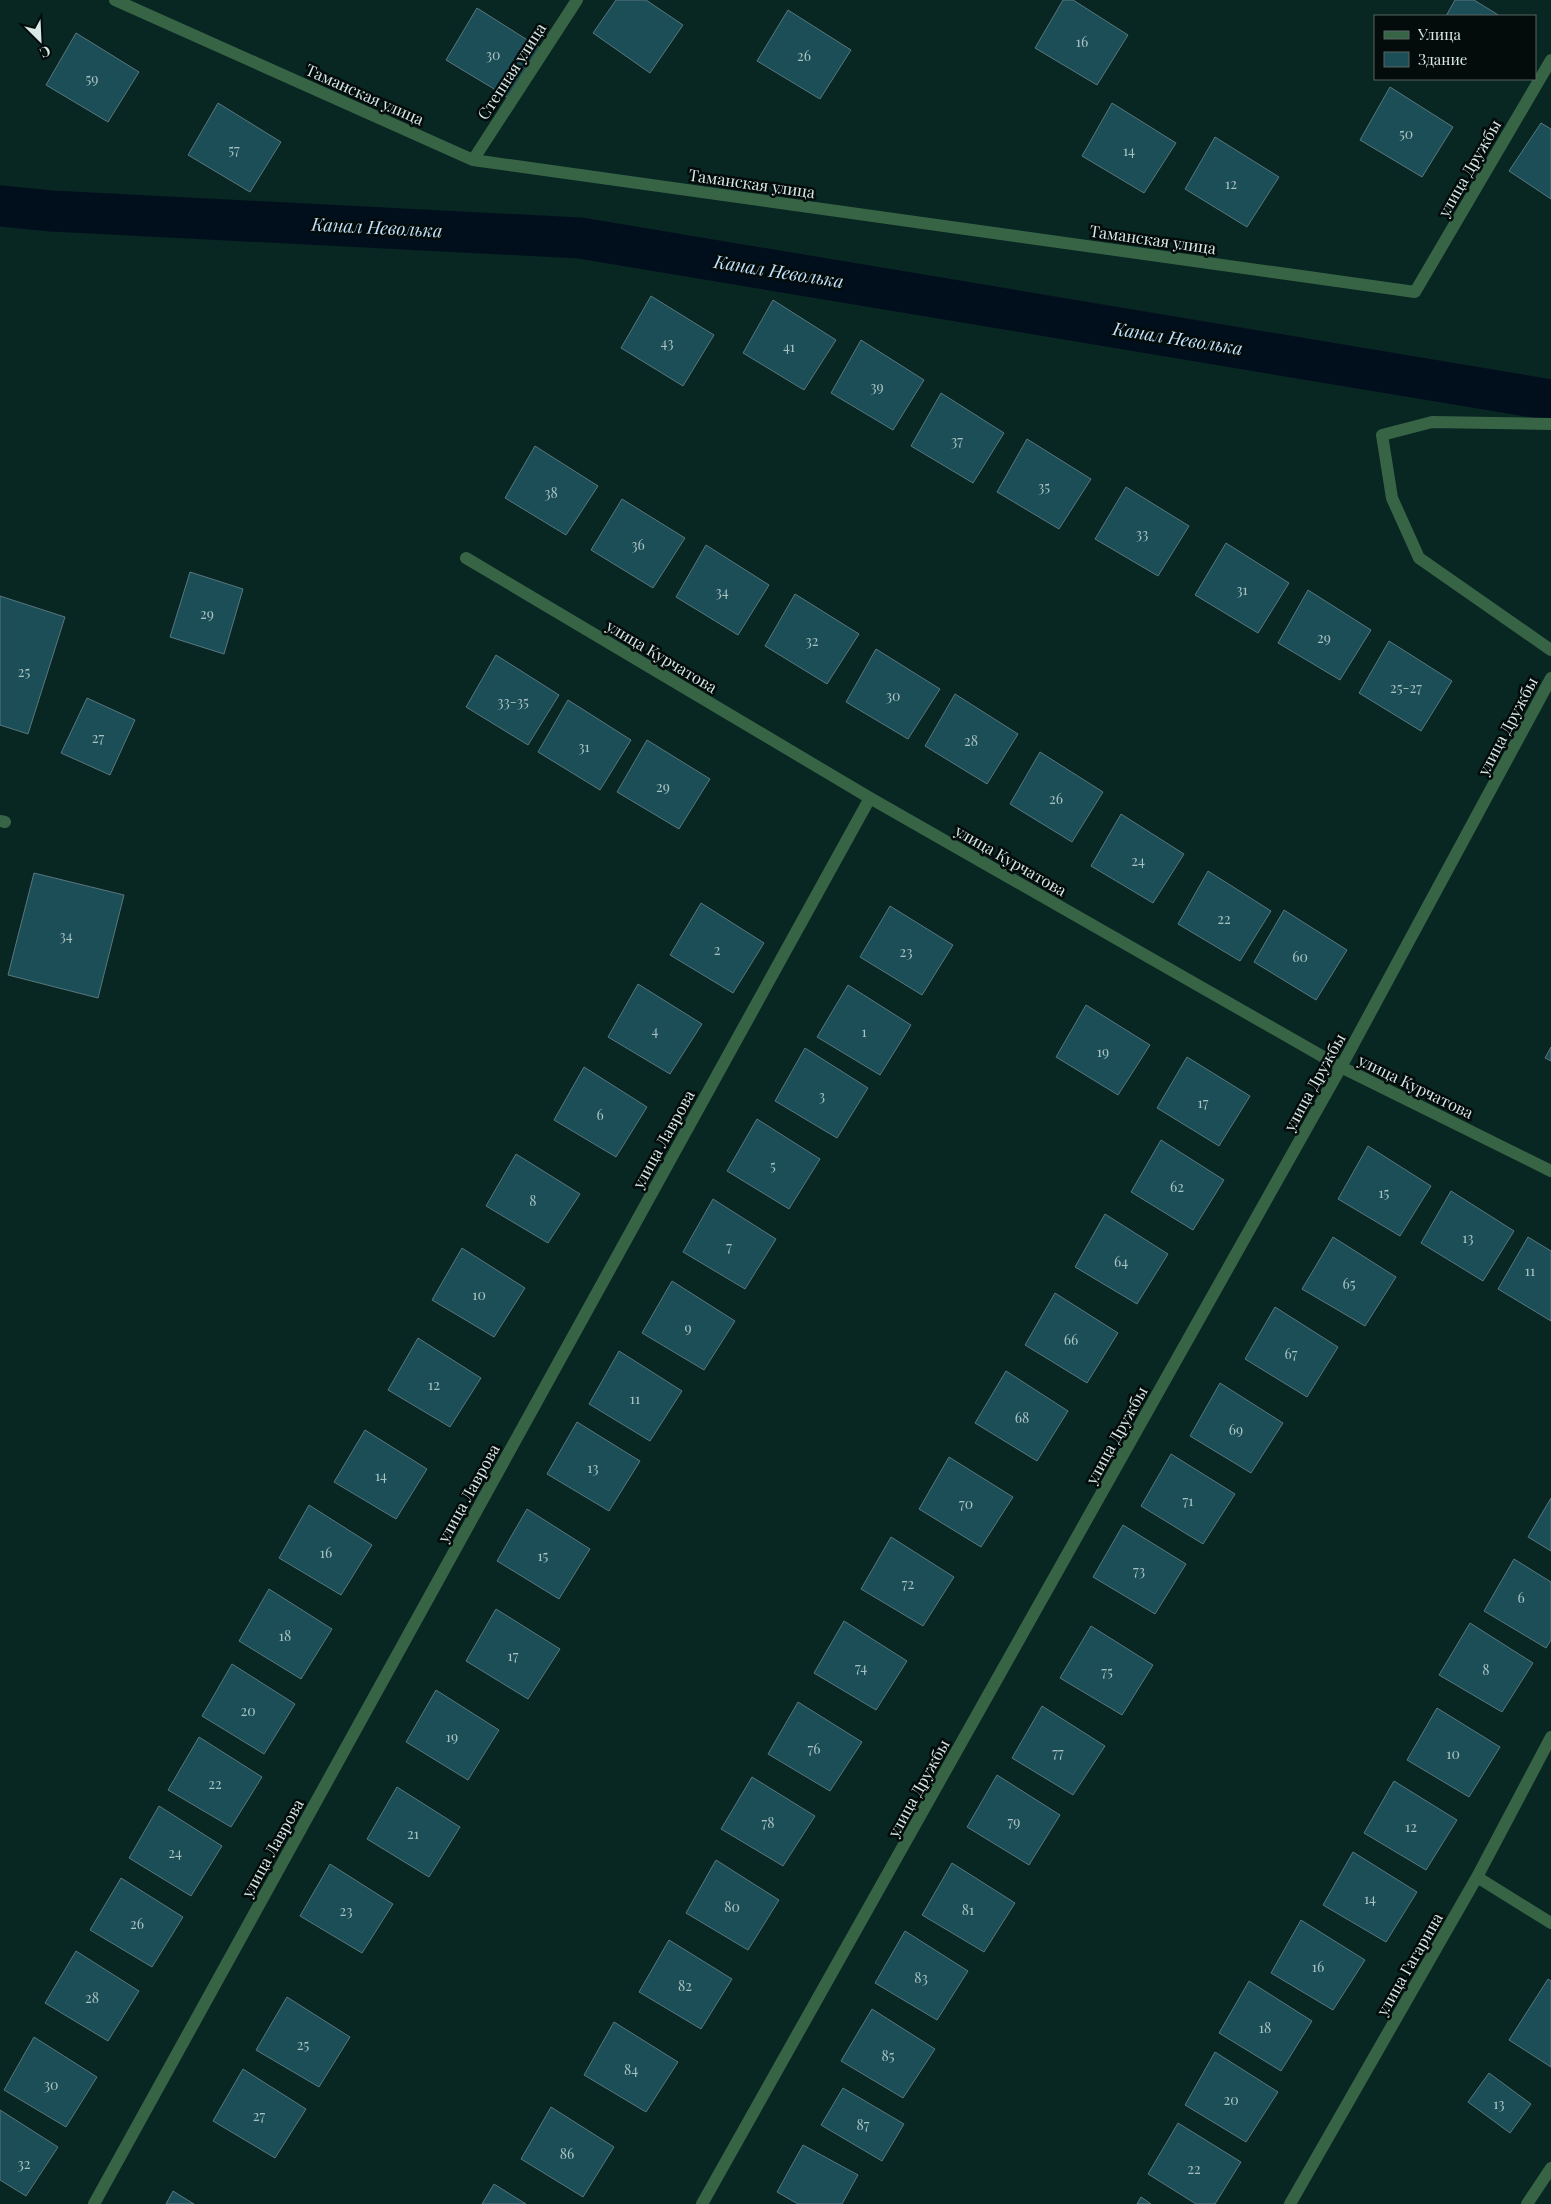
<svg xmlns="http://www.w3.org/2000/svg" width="1551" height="2204" font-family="'Playfair Display',serif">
  <rect width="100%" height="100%" fill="#082622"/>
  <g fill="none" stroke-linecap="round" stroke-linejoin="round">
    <path stroke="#010f1c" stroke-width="41" d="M0,206L52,211L580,238L1551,400"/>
  </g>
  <path fill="#1c4e58" stroke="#59777e" d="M616,0H646L683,25L650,73L593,33Z
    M1063,0H1073L1128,35L1097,85L1035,48Z
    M1455,0H1474L1500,16H1446Z
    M477,8L540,48L509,98L446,60Z
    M788,10L851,50L820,99L757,61Z
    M76,33L139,72L108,122L46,85Z
    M1390,87L1453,127L1422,177L1360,140Z
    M218,103L281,142L250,192L188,155Z
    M1112,103L1176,143L1144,193L1082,156Z
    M1541,123L1551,129V199L1509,171Z
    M1215,137L1279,177L1247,227L1185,189Z
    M651,296L714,335L683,386L621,348Z
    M773,300L836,340L804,390L743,353Z
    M861,340L924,380L893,430L831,393Z
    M941,393L1004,433L973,483L911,446Z
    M1027,439L1091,479L1059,529L997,492Z
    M535,446L598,486L566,535L505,498Z
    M1126,487L1189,526L1158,576L1095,539Z
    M622,499L685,538L653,588L591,550Z
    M1226,543L1289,583L1258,633L1195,595Z
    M706,545L769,585L738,635L676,597Z
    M190,572L243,589L224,654L170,637Z
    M1308,590L1371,630L1340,680L1278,643Z
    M795,594L859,634L827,684L765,646Z
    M0,596L65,617L28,734L0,725Z
    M1389,641L1452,681L1421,731L1359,693Z
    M876,649L940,689L908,739L846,702Z
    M496,655L559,695L528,745L466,707Z
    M955,694L1018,734L987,784L925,746Z
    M87,698L135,720L110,775L61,753Z
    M568,700L631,740L600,790L538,752Z
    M647,740L710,779L679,829L617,792Z
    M1040,752L1103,792L1072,842L1010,804Z
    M1121,814L1184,854L1153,903L1091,866Z
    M1208,871L1271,911L1240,961L1178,924Z
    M34,873L124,895L98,998L8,975Z
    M701,903L764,943L733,993L670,955Z
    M890,906L953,945L922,995L860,957Z
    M1284,910L1347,950L1316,1000L1254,962Z
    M638,984L702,1024L670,1074L608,1037Z
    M848,985L911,1025L880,1075L817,1037Z
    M1086,1005L1150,1045L1118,1095L1056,1057Z
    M1551,1047V1061L1545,1058Z
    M805,1048L868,1088L837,1138L775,1101Z
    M1187,1057L1250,1096L1219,1146L1157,1108Z
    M584,1067L647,1107L616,1157L554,1120Z
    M757,1119L820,1159L789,1209L727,1171Z
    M1161,1140L1224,1180L1193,1230L1131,1192Z
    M1368,1146L1431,1186L1400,1236L1338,1199Z
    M516,1154L580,1194L548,1243L486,1206Z
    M1451,1191L1514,1231L1483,1281L1421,1243Z
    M713,1199L776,1239L745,1289L683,1252Z
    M1105,1214L1168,1254L1137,1304L1075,1267Z
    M1333,1237L1396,1277L1365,1326L1302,1289Z
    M1528,1237L1551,1251V1321L1498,1289Z
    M462,1248L525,1288L494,1337L432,1300Z
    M672,1281L735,1321L704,1370L642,1333Z
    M1055,1293L1118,1333L1087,1383L1025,1345Z
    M1275,1307L1338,1347L1307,1397L1245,1359Z
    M418,1338L481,1378L450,1427L388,1390Z
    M619,1351L682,1391L650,1441L589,1404Z
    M1006,1371L1068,1411L1037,1461L975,1423Z
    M1220,1383L1283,1423L1251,1473L1190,1436Z
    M577,1422L640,1461L609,1511L547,1474Z
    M365,1430L427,1469L396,1519L334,1482Z
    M1171,1454L1235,1494L1203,1544L1141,1506Z
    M949,1457L1013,1497L981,1547L919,1509Z
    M1551,1498V1551L1528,1537Z
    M309,1505L372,1545L341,1595L279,1558Z
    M527,1509L590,1549L559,1599L497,1561Z
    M1123,1525L1186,1564L1155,1614L1093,1577Z
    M891,1537L954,1577L923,1626L861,1589Z
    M1514,1559L1551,1582V1640L1546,1648L1484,1611Z
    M269,1589L332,1629L301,1679L239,1641Z
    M496,1609L560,1649L528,1699L466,1661Z
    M844,1621L907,1661L876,1710L814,1673Z
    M1470,1623L1533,1663L1502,1712L1439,1675Z
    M1091,1626L1153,1665L1122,1715L1060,1678Z
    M232,1664L295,1704L264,1754L202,1716Z
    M436,1690L499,1730L468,1780L406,1742Z
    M798,1702L862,1742L830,1791L768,1754Z
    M1042,1706L1105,1746L1073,1795L1012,1758Z
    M1437,1708L1500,1747L1469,1797L1407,1760Z
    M199,1737L262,1777L231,1827L168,1790Z
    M997,1775L1060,1815L1029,1865L967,1827Z
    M752,1777L815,1816L783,1866L721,1829Z
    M1394,1781L1457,1820L1426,1870L1364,1833Z
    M397,1787L460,1827L429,1877L367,1839Z
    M159,1806L222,1846L191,1896L129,1858Z
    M1353,1852L1417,1892L1386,1942L1323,1905Z
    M716,1860L779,1900L748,1950L686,1913Z
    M952,1863L1015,1903L984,1952L922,1915Z
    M330,1864L393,1904L362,1953L300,1916Z
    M121,1878L183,1917L152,1967L90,1930Z
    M1301,1920L1365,1960L1333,2010L1271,1973Z
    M905,1931L968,1971L937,2020L875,1983Z
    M669,1940L732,1979L701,2029L639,1992Z
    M76,1951L139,1991L108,2041L45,2003Z
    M1548,1979L1551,1981V2067L1509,2040Z
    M1249,1981L1312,2021L1281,2071L1219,2033Z
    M287,1997L350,2037L319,2087L256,2050Z
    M872,2009L935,2049L903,2098L841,2061Z
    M614,2022L678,2062L646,2112L584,2075Z
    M34,2037L97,2077L66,2127L4,2090Z
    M1215,2052L1278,2092L1246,2142L1185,2105Z
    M243,2069L306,2109L275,2158L213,2121Z
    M1489,2073L1531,2104L1510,2133L1468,2102Z
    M843,2088L904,2124L882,2161L821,2125Z
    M551,2107L614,2147L583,2197L521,2159Z
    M0,2110L58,2147L26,2196L0,2180Z
    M1178,2123L1241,2162L1215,2204H1196L1148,2174Z
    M803,2145L858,2175L842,2204H798L777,2192Z
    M494,2184L526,2204H482Z
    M173,2191L194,2204H166Z
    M1141,2197L1151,2204H1137Z"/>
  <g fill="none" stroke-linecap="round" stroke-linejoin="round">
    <path stroke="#386446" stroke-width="12" d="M115,0L473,160L1415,292L1551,60
      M473,160L577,0
      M1551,424L1432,422L1382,435L1392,498L1419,558L1551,650
      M466,558L870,798L1341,1067L1551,1171
      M0,821L5,822
      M1477,1877L1551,1923
      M94,2204L870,798
      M702,2204L1341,1067L1551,678
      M1290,2204L1477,1877L1551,1737
      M1527,2204L1551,2168"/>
  </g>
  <g text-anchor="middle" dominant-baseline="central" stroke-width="5" stroke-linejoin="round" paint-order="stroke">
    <g font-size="14" fill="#a9c2c2">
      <text x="1082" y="41">16</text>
      <text x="493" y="54">30</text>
      <text x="804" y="55">26</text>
      <text x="92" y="78">59</text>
      <text x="1406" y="133">50</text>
      <text x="234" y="149">57</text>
      <text x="1129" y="150">14</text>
      <text x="1231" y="183">12</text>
      <text x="667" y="342">43</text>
      <text x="789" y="346">41</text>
      <text x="877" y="386">39</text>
      <text x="957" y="440">37</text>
      <text x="1044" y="486">35</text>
      <text x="551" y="492">38</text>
      <text x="1142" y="533">33</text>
      <text x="638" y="544">36</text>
      <text x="1242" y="589">31</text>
      <text x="722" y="591">34</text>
      <text x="207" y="613">29</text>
      <text x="1324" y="637">29</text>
      <text x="812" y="640">32</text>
      <text x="24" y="671">25</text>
      <text x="1406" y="687">25-27</text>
      <text x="893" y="695">30</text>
      <text x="513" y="701">33-35</text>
      <text x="98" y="737">27</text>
      <text x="971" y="740">28</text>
      <text x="584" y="746">31</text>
      <text x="663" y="786">29</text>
      <text x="1056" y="798">26</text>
      <text x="1138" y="860">24</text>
      <text x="1224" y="918">22</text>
      <text x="66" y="935">34</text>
      <text x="717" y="949">2</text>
      <text x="906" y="951">23</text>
      <text x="1300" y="956">60</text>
      <text x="655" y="1030">4</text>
      <text x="864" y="1031">1</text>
      <text x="1103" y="1051">19</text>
      <text x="822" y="1095">3</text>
      <text x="1203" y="1102">17</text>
      <text x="600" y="1114">6</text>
      <text x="773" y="1165">5</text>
      <text x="1177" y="1186">62</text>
      <text x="1384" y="1192">15</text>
      <text x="533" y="1200">8</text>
      <text x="1468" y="1237">13</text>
      <text x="729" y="1246">7</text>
      <text x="1121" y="1261">64</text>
      <text x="1530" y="1270">11</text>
      <text x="1349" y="1283">65</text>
      <text x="479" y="1294">10</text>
      <text x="688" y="1327">9</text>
      <text x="1071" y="1339">66</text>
      <text x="1291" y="1353">67</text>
      <text x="434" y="1384">12</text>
      <text x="635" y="1398">11</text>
      <text x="1022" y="1417">68</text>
      <text x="1236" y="1429">69</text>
      <text x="593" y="1467">13</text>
      <text x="381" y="1475">14</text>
      <text x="1188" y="1500">71</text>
      <text x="966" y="1503">70</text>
      <text x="326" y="1552">16</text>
      <text x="543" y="1555">15</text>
      <text x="1139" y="1570">73</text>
      <text x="908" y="1583">72</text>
      <text x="1521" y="1597">6</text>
      <text x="285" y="1635">18</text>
      <text x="513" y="1655">17</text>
      <text x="861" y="1667">74</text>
      <text x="1486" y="1669">8</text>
      <text x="1107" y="1671">75</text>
      <text x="248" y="1710">20</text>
      <text x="452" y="1736">19</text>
      <text x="814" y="1748">76</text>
      <text x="1058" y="1752">77</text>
      <text x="1453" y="1753">10</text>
      <text x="215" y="1783">22</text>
      <text x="1014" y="1821">79</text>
      <text x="768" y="1822">78</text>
      <text x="1411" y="1826">12</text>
      <text x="413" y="1833">21</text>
      <text x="175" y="1852">24</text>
      <text x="1370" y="1898">14</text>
      <text x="732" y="1906">80</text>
      <text x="968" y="1909">81</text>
      <text x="346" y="1910">23</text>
      <text x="137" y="1923">26</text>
      <text x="1318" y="1966">16</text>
      <text x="921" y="1977">83</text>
      <text x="685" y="1985">82</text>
      <text x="92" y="1997">28</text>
      <text x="1265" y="2027">18</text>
      <text x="303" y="2044">25</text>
      <text x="888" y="2055">85</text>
      <text x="631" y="2069">84</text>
      <text x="51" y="2084">30</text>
      <text x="1231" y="2099">20</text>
      <text x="1499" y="2103">13</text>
      <text x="259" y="2115">27</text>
      <text x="863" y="2124">87</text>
      <text x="567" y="2153">86</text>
      <text x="24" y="2163">32</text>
      <text x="1194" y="2168">22</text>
    </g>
    <g font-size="16" fill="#d8e9e6" stroke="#030c0b">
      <text transform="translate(511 71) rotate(-57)">Степная улица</text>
      <text transform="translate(365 94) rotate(24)">Таманская улица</text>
      <text transform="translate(1469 168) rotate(-60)">улица Дружбы</text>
      <text transform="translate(752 183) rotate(8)">Таманская улица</text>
      <text transform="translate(1153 239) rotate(8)">Таманская улица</text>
      <text transform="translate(662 656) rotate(31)">улица Курчатова</text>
      <text transform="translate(1507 726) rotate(-62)">улица Дружбы</text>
      <text transform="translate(1011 860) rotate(30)">улица Курчатова</text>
      <text transform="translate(1314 1082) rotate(-61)">улица Дружбы</text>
      <text transform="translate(1416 1086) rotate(26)">улица Курчатова</text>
      <text transform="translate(663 1139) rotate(-61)">улица Лаврова</text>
      <text transform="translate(1116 1435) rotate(-61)">улица Дружбы</text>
      <text transform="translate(468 1493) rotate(-61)">улица Лаврова</text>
      <text transform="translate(918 1788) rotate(-61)">улица Дружбы</text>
      <text transform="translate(272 1848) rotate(-61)">улица Лаврова</text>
      <text transform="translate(1409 1964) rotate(-60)">улица Гагарина</text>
    </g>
    <g font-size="18" font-style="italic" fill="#c4e3fd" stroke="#030c0b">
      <text transform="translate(377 227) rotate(3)">Канал Неволька</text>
      <text transform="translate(779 271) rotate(9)">Канал Неволька</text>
      <text transform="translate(1178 338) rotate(9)">Канал Неволька</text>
    </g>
  </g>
  <rect x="1374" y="15" width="162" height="65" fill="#030c0b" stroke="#586463"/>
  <rect x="1384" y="31" width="25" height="8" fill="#386446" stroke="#586463"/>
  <text x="1418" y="40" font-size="15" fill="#d8e9e6">Улица</text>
  <rect x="1384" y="52" width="25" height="15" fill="#1c4e58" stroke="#586463"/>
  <text x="1418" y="65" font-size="15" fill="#d8e9e6">Здание</text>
  <g transform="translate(40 40) rotate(156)" stroke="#030c0b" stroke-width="4" paint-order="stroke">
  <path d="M0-4L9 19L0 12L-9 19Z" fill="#d8e9e6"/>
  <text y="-8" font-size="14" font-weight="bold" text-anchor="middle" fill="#d8e9e6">С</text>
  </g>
</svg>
